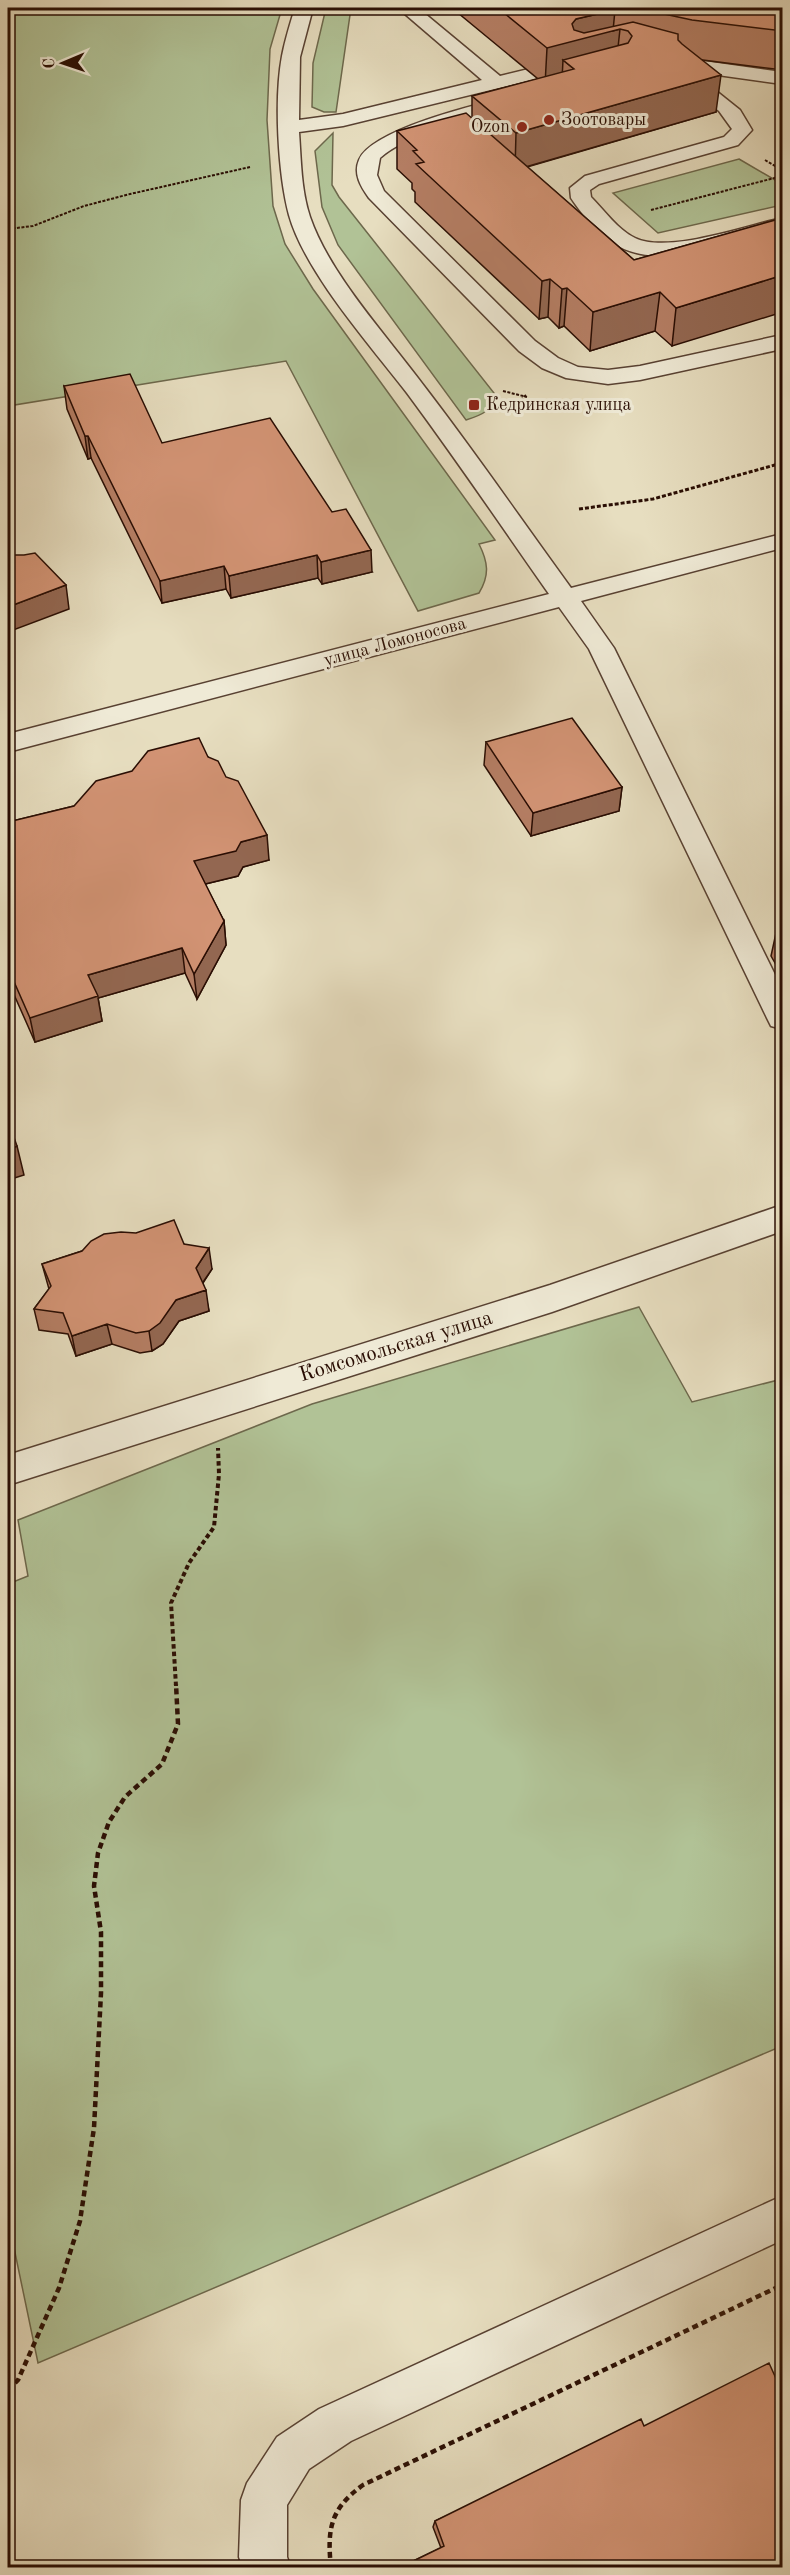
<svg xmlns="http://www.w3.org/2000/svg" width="790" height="2575" font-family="'Old Standard TT',serif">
  <rect width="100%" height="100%" fill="#e7dec0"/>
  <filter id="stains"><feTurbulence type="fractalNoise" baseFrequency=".00333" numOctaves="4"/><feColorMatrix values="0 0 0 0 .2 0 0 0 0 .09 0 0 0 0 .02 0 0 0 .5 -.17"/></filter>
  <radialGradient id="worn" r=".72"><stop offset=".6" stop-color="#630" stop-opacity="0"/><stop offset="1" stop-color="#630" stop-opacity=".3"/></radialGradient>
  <path fill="#b1c296" stroke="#6d684c" stroke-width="1.5" d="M8,8H282L270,49L267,120L273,206L285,244L313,289L495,540L479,544C488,562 490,575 479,593L418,611L286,361L8,406Z
    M326,8H351L336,112H324L312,107L313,63Z
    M333,133L332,185L339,197L494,393C498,409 479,416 466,420L338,245L322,207L315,151Z
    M739,159L782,184V205L658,233L613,193Z
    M639,1307L692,1402L782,1379V2046L38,2363L8,2219V1584L28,1576L18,1520L312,1404Z"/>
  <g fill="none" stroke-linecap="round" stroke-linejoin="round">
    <g stroke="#584132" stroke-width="3">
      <path id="minor" d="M295,8H313L300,57L299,120L343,114L482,80L398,8H418L500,76L574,58L581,60L584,64L581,68L343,126L299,132C301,160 301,190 310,217C330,275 387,336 424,386C475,452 522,521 571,588L782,534V548L581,601L614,648L782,989V1029L771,1026L767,1018L589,649L559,607L8,752V734L549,594C502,527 456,459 407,393C370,345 305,272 289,215C278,174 274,99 282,56C285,40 290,24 295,8Z
        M668,56L782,72V84L696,72L700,78L740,110L752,130L738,145L599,184L590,190L591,197C604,210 618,230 635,238C668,254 747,226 782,218V230C738,242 664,270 620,247C602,237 582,215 571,198L570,188L585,176L724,137L732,129L719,111L679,79L676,75L679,69L661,66L659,62L661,58Z
        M515,95L522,97L525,101L522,105C482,116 410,131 380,158L377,175L384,191L535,341L558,358L578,367L608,370L640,366L782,335V349L640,380L608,384L566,378L542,368L519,351L369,198C361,187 353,174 359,160C371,129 482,103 515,95Z
        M782,1205V1231L552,1312L8,1485V1455L550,1285Z
        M782,2196V2240L351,2441L309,2469L287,2505V2557L291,2568H243L239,2557L241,2500L247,2483L277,2437L319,2409Z"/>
    </g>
    <path stroke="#290d03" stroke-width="2" stroke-dasharray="3 1.5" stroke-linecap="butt" d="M765,160L782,170
      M651,210L782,176
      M8,229L33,226L84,206L130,194L250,167
      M503,391L527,397
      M514,406L526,395"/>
    <path stroke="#290d03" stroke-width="3" stroke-dasharray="4 2" stroke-linecap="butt" d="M579,509L653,499L782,463"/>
    <path stroke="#290d03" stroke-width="4" stroke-dasharray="4.5 3" stroke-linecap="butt" d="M176,1686L171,1603L189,1563L214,1527L219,1474L218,1448"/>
    <path stroke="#290d03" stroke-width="4.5" stroke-dasharray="6 4" stroke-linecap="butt" d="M8,2390L18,2380L59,2288L80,2221L94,2128L101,1993V1932L94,1886L98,1853L109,1822L125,1797L162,1764L178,1724L176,1684
      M331,2568C327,2529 330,2509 363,2485L782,2285"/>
    <use href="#minor" fill="#efead6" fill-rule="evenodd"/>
  </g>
  <path fill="#b57e64" stroke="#290d03" stroke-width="1.5" d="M452,8H593L601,13L613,8H783V70L702,60L716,112L527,167L634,260L779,219L672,346L655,331L590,351L564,326L559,328L548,317L539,319L415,202V192L412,189V183L397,169V131L472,118V96L538,79Z
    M64,386L162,443L372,572L322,584L318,578L231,598L226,589L162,603L91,458L88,459L67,409Z
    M486,742L622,787L619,811L531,836L484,765Z
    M208,757L269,860L243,867L238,876L205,884L224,921L226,945L197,999L185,973L98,998L102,1021L35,1042L8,981V822L74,806Z
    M783,932V977L771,956L776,933Z
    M184,1244L212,1269L203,1283L209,1311L179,1321L163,1344L152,1351L140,1353L112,1344L76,1356L68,1334L39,1330L34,1309L49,1289L42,1264L82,1251Z
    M644,2426L783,2568H405V2565L441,2548L433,2527L435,2521Z"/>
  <path fill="#936751" stroke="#290d03" stroke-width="1.5" d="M615,10L613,31L620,29L616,66L574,69L563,60L562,80L545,85L547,48L576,19Z
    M721,75L716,112L515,170L516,133Z
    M783,275V312L672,346L676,308Z
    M550,279L548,317L539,319L542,281Z
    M567,288L564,326L559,328L562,289Z
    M660,292L655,331L590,351L593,312Z
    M85,436H88L91,458L88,459Z
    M371,550L372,572L322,584L321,562Z
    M317,555L318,578L231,598L229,576Z
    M224,566L226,589L162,603L160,581Z
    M66,585L69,609L8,632V607Z
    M622,787L619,811L531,836L533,813Z
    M267,835L269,860L243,867L238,876L197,886L194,861L241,842Z
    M224,921L226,945L197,999L194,974Z
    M182,948L185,973L98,998L102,1021L35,1042L30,1018L88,975Z
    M17,1146L24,1175L8,1180V1150Z
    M209,1248L212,1269L199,1288L196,1268Z
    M206,1290L209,1311L179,1321L163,1344L152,1351L149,1331L176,1300Z
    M107,1324L112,1344L76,1356L72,1336Z"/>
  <path fill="#d29374" stroke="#290d03" stroke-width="1.5" d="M498,8H593L601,13L604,8H611L615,10L576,19L572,24L574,30L584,33L633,22L678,34V40L682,44L721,75L516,133L472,96L574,69L563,60L628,43L632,36L628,31L620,29L547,48Z
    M648,8H783V31L692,20L655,12Z
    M466,113L634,260L779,219L783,220V275L676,308L660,292L593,312L567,288L562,289L550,279L542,281L416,164L424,162L413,151L417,150L397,131Z
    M130,374L162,443L270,418L332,512L346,509L371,550L321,562L317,555L229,576L224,566L160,581L88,436H85L64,386Z
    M35,553L66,585L8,607V555H24Z
    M572,718L622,787L533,813L486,742Z
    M199,738L208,757L218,761L226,777L238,781L267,835L241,842L236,851L194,861L224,921L194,974L182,948L88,975L98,996L30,1018L8,968V822L74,806L96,781L132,771L148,751Z
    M783,932V945L776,933Z
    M8,1120L17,1146L8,1150Z
    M174,1220L184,1244L209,1248L196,1268L206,1290L176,1300L160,1323L149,1331L136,1333L107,1324L72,1336L63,1313L34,1309L51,1286L42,1264L82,1251L91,1241L104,1234L121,1232L136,1233Z
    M769,2363L779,2385L783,2384V2568H406L405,2565L444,2546L435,2521L641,2419L644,2426Z"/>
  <g fill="#8f2418" stroke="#efead6" stroke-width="2">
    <circle cx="549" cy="120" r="6"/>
    <circle cx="522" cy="127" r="6"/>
    <rect x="468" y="399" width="12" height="12" rx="3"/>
  </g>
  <g text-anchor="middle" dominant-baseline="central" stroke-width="6" stroke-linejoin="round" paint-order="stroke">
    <g font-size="18" fill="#290d03" stroke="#efead6" text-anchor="start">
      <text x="561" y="120">Зоотовары</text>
      <text x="510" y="127" text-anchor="end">Ozon</text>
      <text x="486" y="405">Кедринская улица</text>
    </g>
    <g font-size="18" fill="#290d03" stroke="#efead6">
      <text transform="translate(395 642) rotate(-15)">улица Ломоносова</text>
    </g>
    <g font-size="21" fill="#290d03" stroke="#efead6">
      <text transform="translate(396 1347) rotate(-17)">Комсомольская улица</text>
    </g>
  </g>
  <rect width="790" height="2575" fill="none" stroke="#e7dec0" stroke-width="30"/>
  <rect x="9" y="9" width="772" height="2557" fill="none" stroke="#290d03" stroke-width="3"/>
  <rect x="15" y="15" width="760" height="2545" fill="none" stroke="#290d03" stroke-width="1.5"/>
  <g transform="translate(63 63) rotate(268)" stroke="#efead6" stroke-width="4.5" paint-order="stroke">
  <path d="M0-4.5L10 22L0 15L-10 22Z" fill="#290d03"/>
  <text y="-9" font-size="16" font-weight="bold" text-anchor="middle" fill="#290d03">С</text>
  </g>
  <rect width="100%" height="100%" filter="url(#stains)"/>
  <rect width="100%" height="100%" fill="url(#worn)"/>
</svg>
